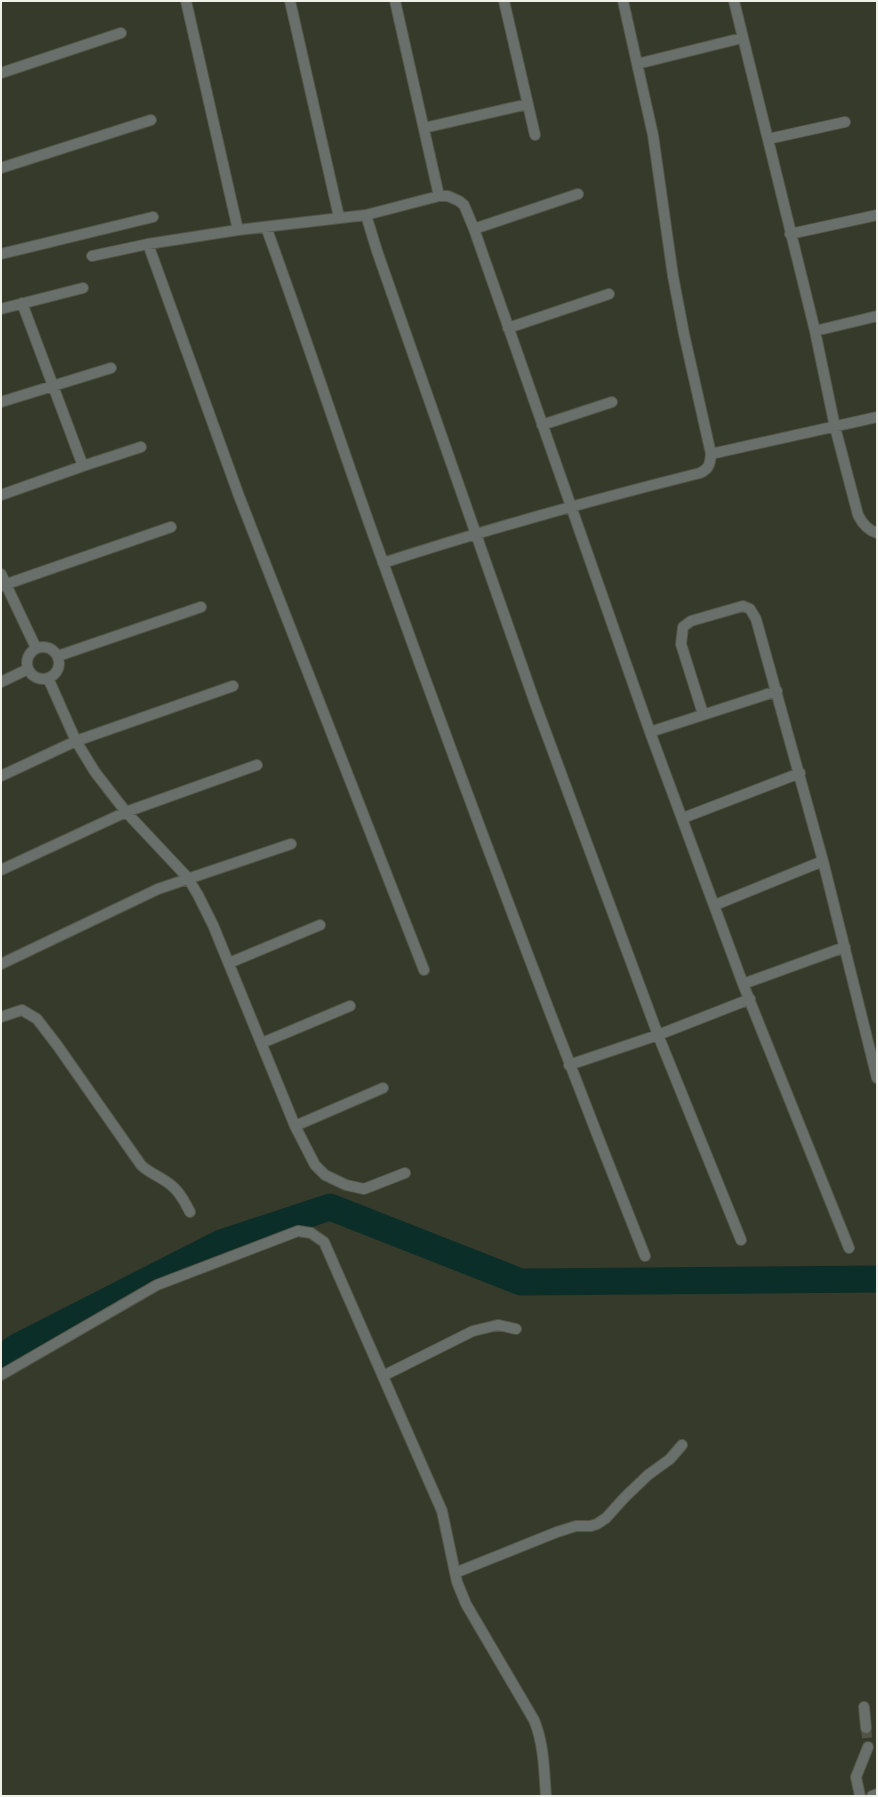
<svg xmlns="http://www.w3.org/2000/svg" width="878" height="1797" font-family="'DejaVu Sans',sans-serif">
  <rect width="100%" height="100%" fill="#363a2a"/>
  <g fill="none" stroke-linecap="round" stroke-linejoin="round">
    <path stroke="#0c2e28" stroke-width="27" d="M1,1358L17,1347L221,1243L330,1207L521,1282L877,1279"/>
    <path stroke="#525546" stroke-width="10" stroke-dasharray="10 5" stroke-linecap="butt" d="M866,1728L868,1747"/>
    <g stroke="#545748" stroke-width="12">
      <path id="street" d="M186,1L238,230
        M290,1L339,217
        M395,1L439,196
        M504,1L535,135
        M734,1L815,331L835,427L858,515C862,523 867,530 877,533
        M637,64L742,38
        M1,73L121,33
        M424,128L528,104
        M768,139L845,122
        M1,168L151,120
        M366,215L377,251L535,703L658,1035L741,1240
        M266,227C307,339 343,452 384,565C467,796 554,1027 645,1256
        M474,229L578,194
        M790,234L877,215
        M148,244L239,496L424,970
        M1,254L153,217
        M92,256L148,244L238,230L366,215L439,196H448L459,201L464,205L474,229L650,732L743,984L849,1248
        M22,303L83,466
        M1,309L83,288
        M508,328L609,294
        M815,331L877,316
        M1,402L111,368
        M542,425L612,402
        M711,454L877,417
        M1,495L83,466L141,447
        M383,563C488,529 592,500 700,473C709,469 710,464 711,454L684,334L673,276L653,135L623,1
        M1,574L36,648
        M1,586L171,527
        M27 663a16 16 0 1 1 32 0a16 16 0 1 1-32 0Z
        M58,656L201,607
        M48,678L76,741L95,772L126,812L188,878L198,895L213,925L295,1126L315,1165L325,1175L346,1185L364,1189L405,1173
        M1,682L28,669
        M703,714L681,644L683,627L691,621L743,606L750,609L756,619L823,861L877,1078
        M650,732L777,691
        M1,776L76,741L233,686
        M683,818L800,773
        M1,870L126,812L257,765
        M715,905L823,861
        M229,963L320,925
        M1,964L158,889L291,844
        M743,984L845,947
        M1,1017L22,1010L37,1019L57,1045L141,1165C150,1174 162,1177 172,1186C181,1193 185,1203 190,1212
        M262,1043L350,1006
        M569,1065L658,1035L750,999
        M295,1126L383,1088
        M1,1375L157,1285L298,1231L311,1233L324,1242L442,1511L457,1582L466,1604L534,1720C544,1744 544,1770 546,1796
        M383,1376L473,1331L498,1325L516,1329
        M455,1573L557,1532L576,1526H591L597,1524L606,1518L625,1497L648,1475L670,1459L682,1445
        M864,1707L866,1728
        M860,1796L856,1777L868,1747
        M872,1796L877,1794"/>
    </g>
    <use href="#street" stroke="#696f6a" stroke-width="10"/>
  </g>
  <rect width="878" height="1797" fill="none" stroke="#eff1e8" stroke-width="4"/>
</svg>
